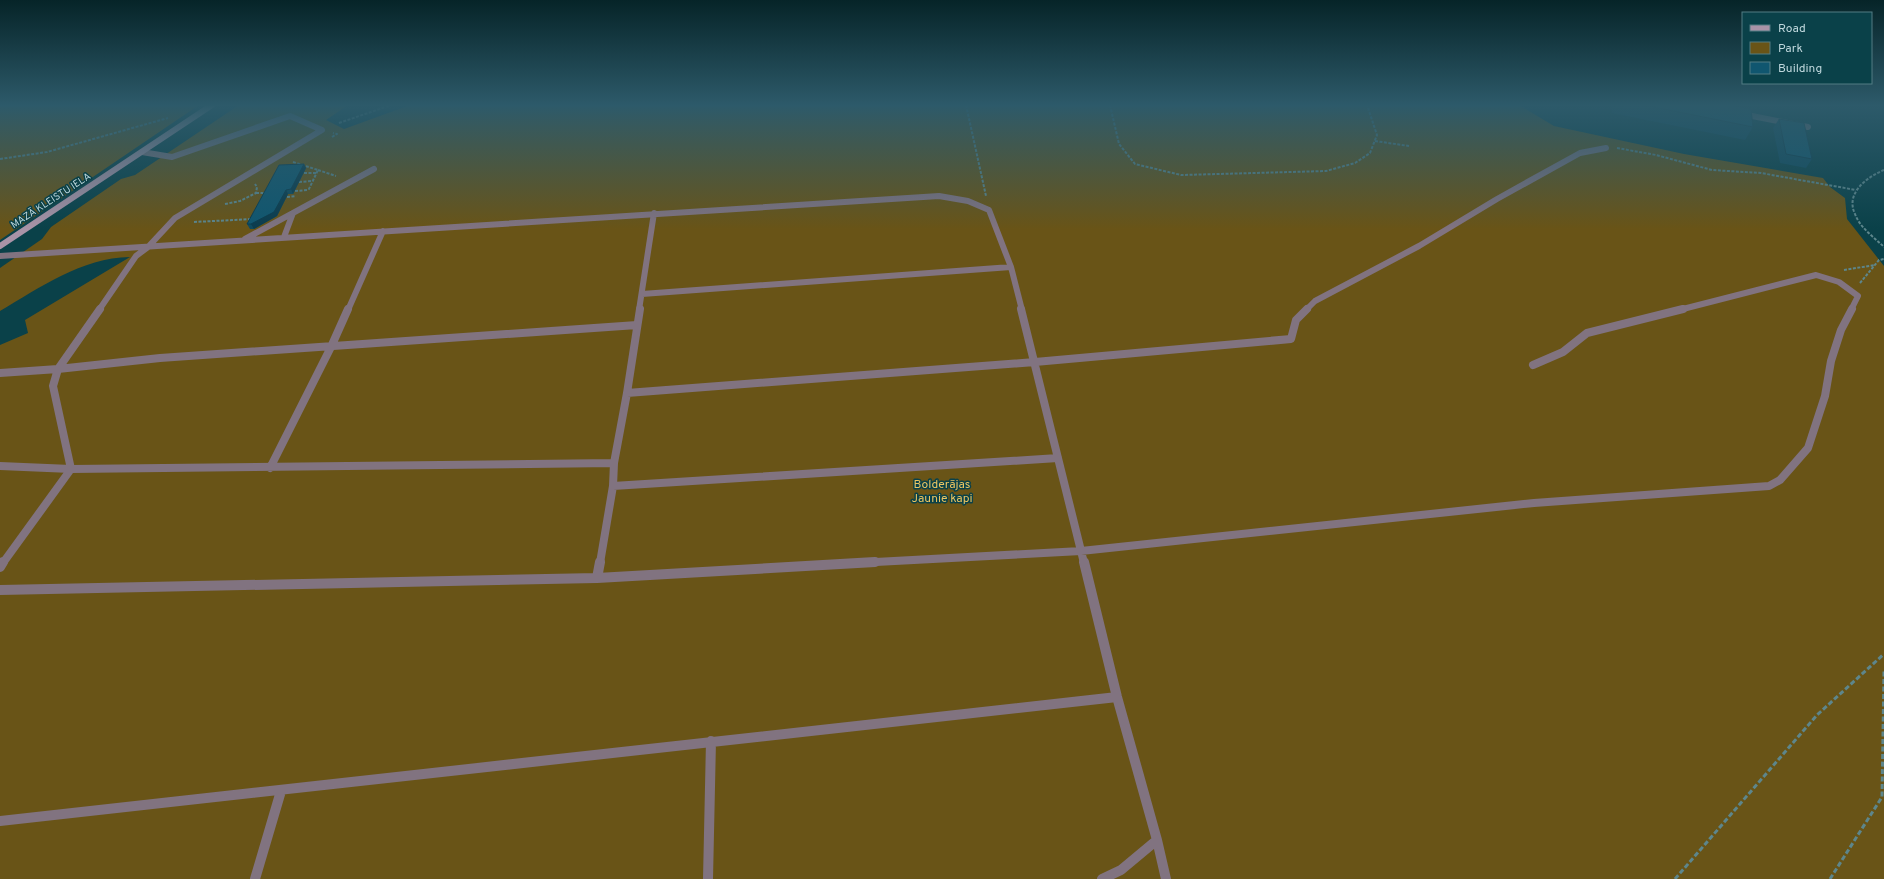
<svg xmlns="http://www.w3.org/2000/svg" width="1884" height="879" font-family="Overpass,sans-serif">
  <rect width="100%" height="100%" fill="#0a4149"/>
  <path fill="#695417" d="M0,105H199L0,240Z
    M239,105H348L326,120L344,129L410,105H1519L1554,126L1684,154L1823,178L1830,187L1845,198L1847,219L1884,266V879H0V345L28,333L25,320L130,257C81,258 41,287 0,311V268L42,239L51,227L121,179L135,175Z"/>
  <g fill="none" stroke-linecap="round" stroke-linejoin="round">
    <path stroke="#5d868c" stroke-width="2" stroke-dasharray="3 1.5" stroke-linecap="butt" d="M966,105L986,196
      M1110,105L1119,144L1135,164L1181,175L1326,171L1355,163L1370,153L1377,135L1367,105
      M339,123L391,105
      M332,137L337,134L333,133
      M1375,141L1409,146
      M1617,148L1656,155L1712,170L1761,173L1856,190
      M0,159L47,152L168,118
      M293,162L318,170L308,191
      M318,170L336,176
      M1884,170C1867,177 1845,193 1855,214C1860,228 1874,237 1884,247
      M304,173H316
      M299,182L312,181
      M295,191L308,190
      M256,193H268
      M287,197L296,196
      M225,204L240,201L256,193L257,187L255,184
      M194,222L253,219
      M1844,270L1875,265
      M1860,283L1879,260L1884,259"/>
    <path stroke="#5d868c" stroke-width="3" stroke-dasharray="5 2.5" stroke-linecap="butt" d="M1675,879L1817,715L1884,654
      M1830,879L1882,797L1884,671"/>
    <path stroke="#817380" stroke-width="6" d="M1742,114L1808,127
      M284,237L293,213
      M245,239L374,169
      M0,256L939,196L968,201L989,210L1011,267L1022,310
      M642,294L1011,267
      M99,310L136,256L148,247L175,218L322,130L290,116L172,157L142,152
      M348,310L383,231
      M639,310L654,213
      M1306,310L1315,301L1419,246L1497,199L1580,153L1606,148
      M1679,310L1816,275L1839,282L1858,296L1851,310"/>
    <path stroke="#817380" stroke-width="8" d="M100,309L58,369L160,358L637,325
      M1021,309L1084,563
      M1533,365L1563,352L1587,333L1683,309
      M0,373L58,369L53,386L71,469L0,466
      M627,393L1035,362L1291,339L1296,320L1307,309
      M270,468L331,347L348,309
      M613,486L1058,458
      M3,563L71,469L614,463
      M600,563L613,486L614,463L627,393L640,309
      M857,563L1081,551L1534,503L1769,486L1780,480L1808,448L1825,396L1831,361L1841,330L1852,309"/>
    <path stroke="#817380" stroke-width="10" d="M1084,562L1117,697L1157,840L1166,879
      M0,567L3,562
      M597,578L600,562
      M0,590L597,578L875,562
      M0,821L1117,697
      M255,879L281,791
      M708,879L711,741
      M1102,879L1121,870L1157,840"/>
    <path stroke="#a993a7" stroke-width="6" d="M0,246L212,105"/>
  </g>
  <path fill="#0e4a5f" d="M1612,105H1730L1753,127L1745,140L1612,113Z
    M1779,119L1812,159L1806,168L1780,163L1773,128Z
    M304,164L306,168L293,194H288L277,216L254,229H250L247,224Z"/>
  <path fill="#0b3c4e" d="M304,164L306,168L293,194L291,189Z
    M286,190L288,194L277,216L254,229L251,224Z"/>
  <path fill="#10566f" stroke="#0b3c4e" d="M1644,105H1730L1751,109L1753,127Z
    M1779,119L1804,123L1812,159L1786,154Z
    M304,164L291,189L286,190L274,212L251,224H247L279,165Z"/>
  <linearGradient id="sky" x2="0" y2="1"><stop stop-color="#062428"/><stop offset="0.46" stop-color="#2d5a6a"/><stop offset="1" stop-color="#2d5a6a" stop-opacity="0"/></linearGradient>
  <rect width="1884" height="229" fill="url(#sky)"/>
  <g text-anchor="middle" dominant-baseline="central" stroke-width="3" stroke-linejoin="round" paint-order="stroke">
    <g font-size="10" fill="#bed7dc" stroke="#0a4149">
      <text transform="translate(51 201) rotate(-33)">MAZĀ KLEISTU IELA</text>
    </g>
    <g font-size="12" fill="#ebc561" stroke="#0a4149">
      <text x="942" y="485">Bolderājas<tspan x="942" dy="14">Jaunie kapi</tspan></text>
    </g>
  </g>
  <rect x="1742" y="12" width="130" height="72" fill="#0a4149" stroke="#527d84"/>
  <rect x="1750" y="25" width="20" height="6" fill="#a993a7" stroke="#527d84"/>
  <text x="1778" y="32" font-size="12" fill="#bed7dc">Road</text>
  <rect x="1750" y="42" width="20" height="12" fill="#695417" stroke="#527d84"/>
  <text x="1778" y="52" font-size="12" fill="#bed7dc">Park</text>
  <rect x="1750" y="62" width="20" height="12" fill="#10566f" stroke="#527d84"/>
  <text x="1778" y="72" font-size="12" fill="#bed7dc">Building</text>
</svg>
